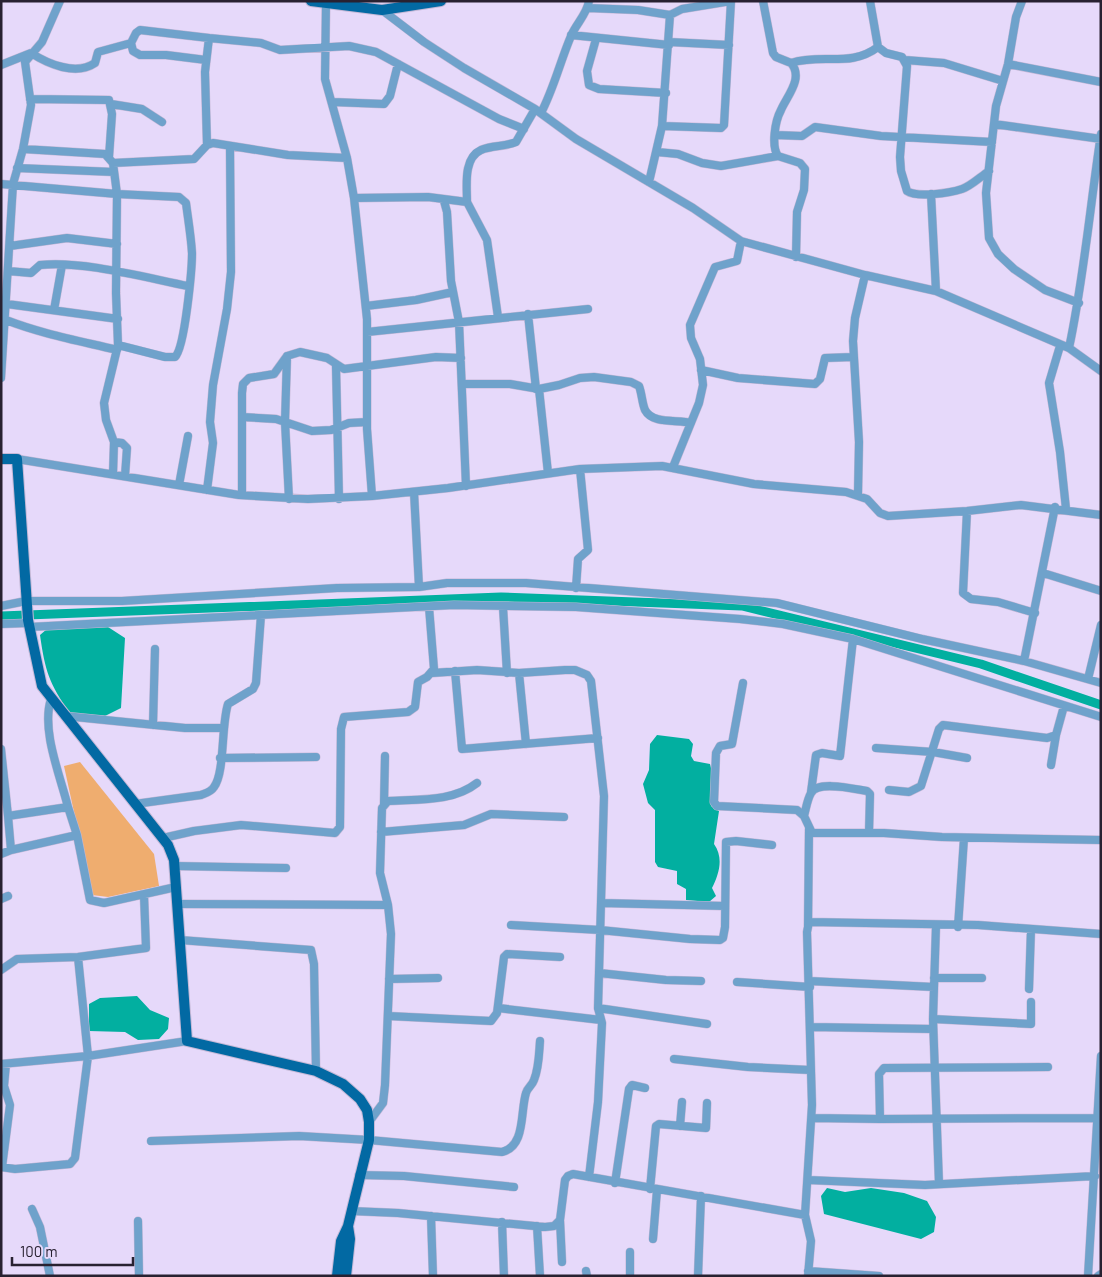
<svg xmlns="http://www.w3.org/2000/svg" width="1102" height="1277" font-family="Barlow,sans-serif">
  <rect width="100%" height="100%" fill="#e6d9fa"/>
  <path fill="#efad6f" d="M80,762L154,854L159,886L108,897L92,895L64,766Z"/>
  <path fill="#02afa0" d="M108,627L125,638L121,708L105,716L70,713C49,684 45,670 40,635L47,629Z
    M657,735L689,739L693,744L691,756L694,761L710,764L715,785L711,806L719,811L714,844C724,858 719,874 712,888L716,896L709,902L686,900V889L677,884V871L658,867L655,862V810L648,803L643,784L649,770L650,744Z
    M137,996L150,1010L169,1018L168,1029L159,1039L138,1040L125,1032L89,1031V1004L100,998Z
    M827,1188L845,1192L871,1188L904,1193L927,1201L936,1217L934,1232L921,1239L824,1214L821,1196Z"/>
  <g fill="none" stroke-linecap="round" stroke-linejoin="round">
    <path stroke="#02afa0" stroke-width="9" d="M1,616L501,597L742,606L981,664L1101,705"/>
    <g stroke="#c4b8d6" stroke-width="9">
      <path id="minor" d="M763,1L773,53L776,57L791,63C804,78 787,96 781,110C775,121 771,146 778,156L800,163L805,169L804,190L797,212L796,257
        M870,1L878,47L886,53L902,57L907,66L900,157L901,171L907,191C917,198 950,193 962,189C971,186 980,177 989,171
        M1022,1L1016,17L1008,64L996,106L986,193L989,238L998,254L1014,269L1045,290L1079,303
        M326,3L325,79L347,158L354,198L367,319V429L372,496
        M588,8L638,10L670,15
        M382,10L424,42L464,68L535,109L576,139L693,208L741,241L865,275L936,291L1069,348L1101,371
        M571,35L669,45
        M209,38L261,43L280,50L349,46L376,52L499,119L524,129
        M596,39L587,71L589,85L599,89L666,93
        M669,42L729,45
        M131,43L133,51L140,55H166L206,60
        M905,60L944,63L1003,81
        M791,63C823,53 850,68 878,47
        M1008,64L1101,82
        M1,65L31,53C48,64 76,76 95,63L98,52L131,43L136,33L140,30L209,38L205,72L207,145
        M30,99L109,100L112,114L109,157
        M332,102L384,104L390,96L398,64
        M111,104L142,109L162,122
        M541,113C554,88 560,62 571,36C576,24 587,14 589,1
        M994,124L1101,139
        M662,126L721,128L724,125L731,1
        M775,135L802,136L815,127L881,136L992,142
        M23,149L105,154L113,163L117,194L179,197L186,203C188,219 191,236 192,253C192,268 185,348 175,357H165L118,345
        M657,152L678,154L702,163L721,166L778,156
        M113,163L194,159L207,145L213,143L288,155L347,158
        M17,168L114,172
        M649,182L662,126L670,15L682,9L731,1
        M1,184L117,194L116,293L118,345L104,403L106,420L114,442L113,474
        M931,194L936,291
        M354,198L428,197L467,202L487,240L498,317
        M444,201L447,212L451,281L459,322L466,486
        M467,202C467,186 463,158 481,150C493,145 505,147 516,142L535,109
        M10,246L67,238L117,244
        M8,271L31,273L40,265C81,260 147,278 188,286
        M7,304L118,319
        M366,306L416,300L453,292
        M54,310L62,265
        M528,314L536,389
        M6,320C42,334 80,341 117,350
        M367,332L588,309
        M1060,346L1049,383L1060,452L1066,509
        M1069,348C1084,278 1090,206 1101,134
        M287,356L285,422L289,499
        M336,366L339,499
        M701,370L738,378L815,384L820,379L825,358L853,357
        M1,378L13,184L23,149L31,105L25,62L42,42L60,1
        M462,384H510L539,389L559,385L580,378L594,377L631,382L639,386C642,394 642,403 645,410C653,425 678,419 691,423
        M539,389L548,473
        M242,417L276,419L312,431L331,430L349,423L367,422
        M114,442L122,443L127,448L125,476
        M17,459L239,495L308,499L372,496L448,488L580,469L662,466L754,484L846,492L867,499L880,513L888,516L967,511L1021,505L1101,515
        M673,467L699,403L703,385L700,359L691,338L690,325L715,267L737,261L741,241
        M179,485L188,436
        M207,490L213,443L210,422L213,385L227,309L231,272L230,146
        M414,492L419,587
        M858,494L859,442L853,341L855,318L865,275
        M242,495V393L243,384L249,378L274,374L287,356L300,352L327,358L344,369L436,357L461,358
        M967,511L963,593L971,599L998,602L1035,613
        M1043,573L1101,591
        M576,588L578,559L588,550L580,469
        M1,606L26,601H122L337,588L419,587L447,583H526L777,603L922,639L1024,661L1101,683
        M503,607L507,673
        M1,624L28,623
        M29,627L454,605L576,607L740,619L783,624L853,639L1101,717
        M1024,661L1055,507
        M455,671L462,749L598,738
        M432,673L477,670L519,673L565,670H575L587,675L591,681L604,796L598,1008L602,1023L598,1102L589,1177
        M519,673L526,744
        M1088,679L1101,625
        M743,683L732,744L720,746L716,753L714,802L717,806L797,810L804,816L812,833H884L942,837L1101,840
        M65,716L185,728H223
        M153,725L155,649
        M876,748L933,752L967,758
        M1,749L8,816L68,807C60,775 41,730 51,699
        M220,758L316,757
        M1051,765L1056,735
        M889,790L909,792L921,786L939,729L943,725L1047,738L1056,735L1064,706
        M811,792L816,755L822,753L840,756L853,639
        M135,804L201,795C206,793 211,792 214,787C225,773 221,725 228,704L253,689L256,683L261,615
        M384,804L385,756
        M68,807L77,835L90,900L104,903L176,887
        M8,816L11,850L77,835
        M804,816C806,809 807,800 811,793C818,780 854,789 867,791L870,794L869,833
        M381,832L464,825L491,814L564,817
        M163,838L194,831L241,825L335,833L340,827L341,729L344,717L408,712L415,707L418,682L427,677L434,669L429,607
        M1,854L11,850
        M174,866L286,868
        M1,899L8,896
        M601,903L725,906
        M177,904L388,905
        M511,925L600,930L690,939L720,940L723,938L725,927L726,842L736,841L772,845
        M936,926L933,1019L1031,1024V1002
        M808,927L809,829
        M958,927L964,838
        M180,940L311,950L314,964L316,1071
        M1,970L17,959L78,957L146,948L144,895
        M599,973L666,980L701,981
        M934,978H982
        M389,979L438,978
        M809,981L934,987
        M737,982L810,987
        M1029,989L1031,929
        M498,1008L601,1020
        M598,1008L707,1024
        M388,1016L491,1021L497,1013L504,957L507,954L560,957
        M933,1019L939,1184
        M810,1027L933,1029
        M674,1059L748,1067L810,1070
        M1,1064L88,1056L187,1041
        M812,1118L880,1119L879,1074L884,1068L1048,1067
        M880,1119L1097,1118
        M369,1122L383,1103L385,1085L391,934L388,905L380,873L382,808L388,801C418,799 453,802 477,783
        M680,1126L682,1102
        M151,1141L299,1136L369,1140L502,1152C526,1146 520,1112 526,1093C527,1088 532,1086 534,1080C539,1068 539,1054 540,1041
        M1,1167L15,1169L70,1164L75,1158L88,1056L78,957
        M2,1167L10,1105L4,1086L6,1064
        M359,1175L404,1176L514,1187
        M808,1180L925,1185L1095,1176
        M615,1183L629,1089L632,1085L645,1088
        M650,1189L656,1126L659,1124L706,1128L707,1103
        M32,1209L40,1227L50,1276
        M351,1211L398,1213L545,1227L554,1226L560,1220L565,1180L568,1176L573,1174L805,1215
        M431,1216L433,1276
        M560,1220L562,1262
        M138,1221L139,1276
        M502,1222L504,1276
        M537,1226L540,1276
        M653,1239L657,1190
        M586,1271L587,1276
        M808,1271L879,1276
        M630,1276V1252
        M698,1276L701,1196
        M808,1276L811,1241L805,1215L812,1105L807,932L809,922L978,925L1101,934
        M1088,1276L1101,1056
        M1098,1276L1101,1274"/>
    </g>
    <g stroke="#c4b8d6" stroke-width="12">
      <path id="major" d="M311,1L382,10L441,1
        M1,459H17L28,620L42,686L168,845L174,860L187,1041L316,1071L343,1084L360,1099L367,1110L369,1122V1140L348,1226L341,1241L337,1276
        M346,1276L350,1239L348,1226"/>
    </g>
    <use href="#minor" stroke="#6fa2cb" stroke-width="8"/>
    <use href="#major" stroke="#0269a3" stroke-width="10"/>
  </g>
  <rect width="1102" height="1277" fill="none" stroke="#282131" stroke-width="5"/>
  <path d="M12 1257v8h121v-8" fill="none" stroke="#282131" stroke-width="2.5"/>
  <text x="20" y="1257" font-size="15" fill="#282131" stroke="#e6d9fa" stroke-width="4" paint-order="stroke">100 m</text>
</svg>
